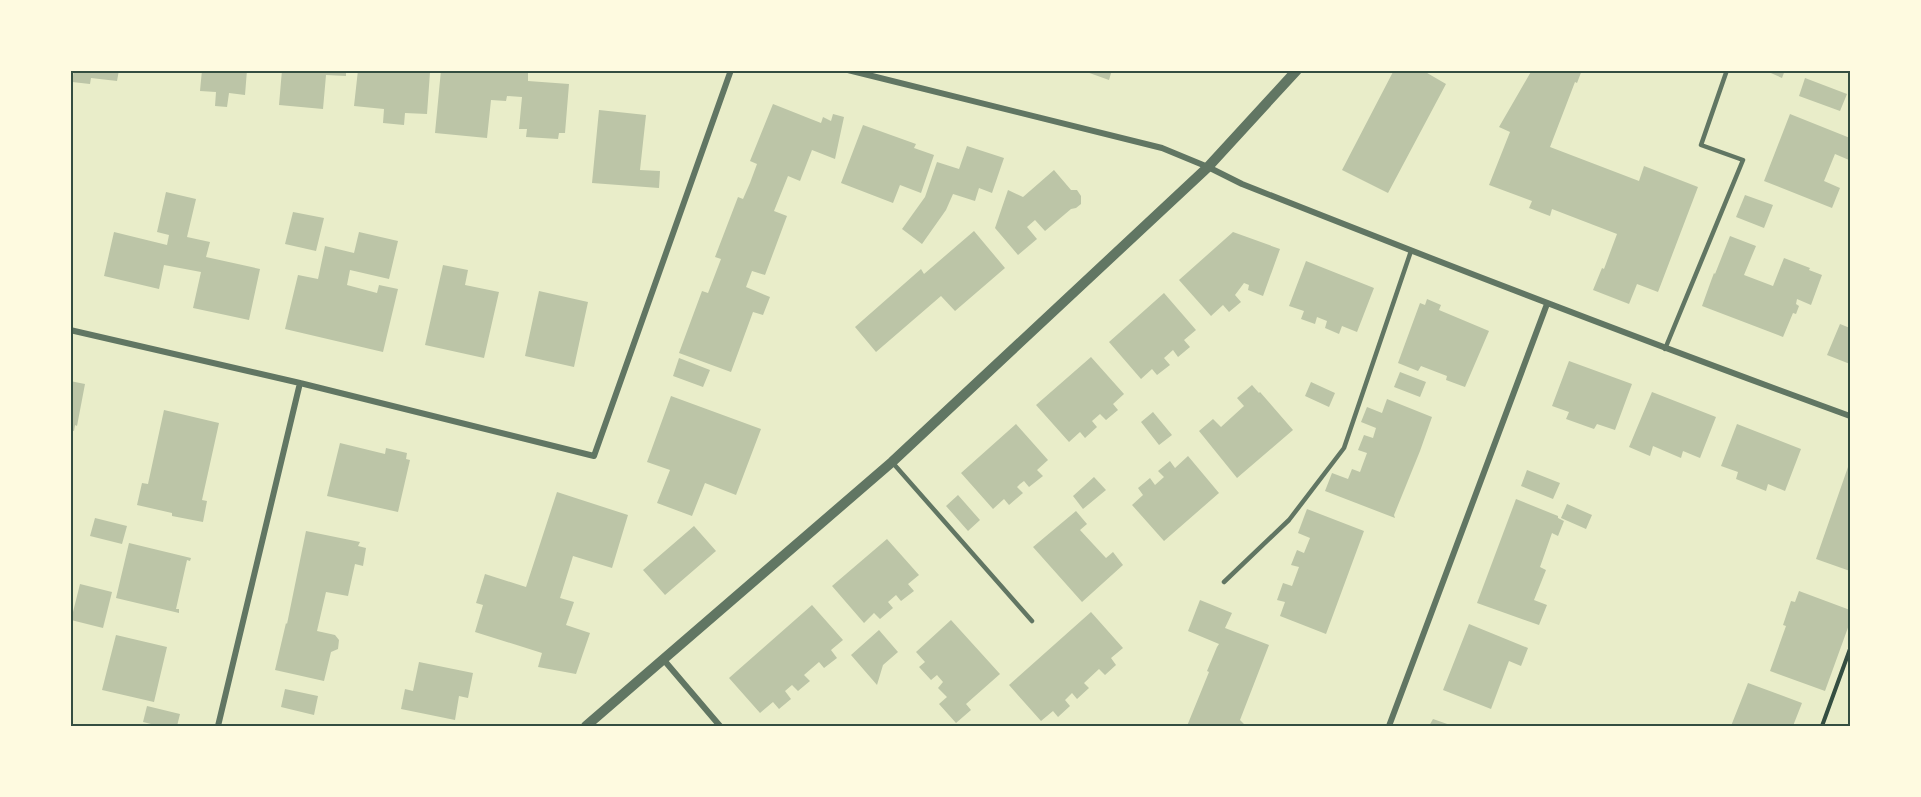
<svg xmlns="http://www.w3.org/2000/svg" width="1921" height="797" font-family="Inter,sans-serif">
  <rect width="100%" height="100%" fill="#e9edc9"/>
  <path fill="#bcc5a7" d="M74,70H119L117,81L91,78L90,84L72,82Z
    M202,70H247L245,95L229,93L227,107L215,106L216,92L200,91Z
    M282,70H346V76L326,75L323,109L279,105Z
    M358,70L430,72L427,114L405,113L404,125L383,123L384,109L354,106Z
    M441,70H528V81L569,84L565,133H559L558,139L526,137L527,129H519L522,97L507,96L506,101L491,100L487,138L435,133Z
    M1081,70H1112L1109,80Z
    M1394,70H1422L1446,84L1388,193L1342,170Z
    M1532,70H1582L1577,83L1575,82L1550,147L1639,181L1644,166L1698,187L1658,292L1637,284L1629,304L1593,290L1602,268L1604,269L1617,234L1552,209L1550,216L1529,208L1532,201L1489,185L1510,132L1499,127Z
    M1764,70H1785L1782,78Z
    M1805,78L1847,94L1840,111L1799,96Z
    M773,104L821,123L823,117L831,121L833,114L844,117L835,159L812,150L800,181L788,176L774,211L787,216L765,275L752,271L746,287L770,297L763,315L753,312L731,372L679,353L702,291L708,293L721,259L715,257L738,197L743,199L750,183L757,164L750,161Z
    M599,110L646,115L640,170L660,171L659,188L592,183Z
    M1790,114L1850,138L1849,160L1835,154L1824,181L1840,188L1832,208L1764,181Z
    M863,125L916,144L914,148L934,155L921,193L900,185L893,203L841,183Z
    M967,146L1004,158L992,193L979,188L975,201L953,194L946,210L922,244L902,229L925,197L937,162L959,169Z
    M1054,170L1071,190H1077L1081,196V204L1076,208L1071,209L1045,231L1035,220L1027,227L1037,239L1018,255L995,228L1008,190L1023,197Z
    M166,192L196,199L187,237L210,242L206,257L260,269L249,320L193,308L201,272L164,265L159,289L104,276L114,232L167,245L169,235L157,232Z
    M1745,195L1773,205L1764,228L1736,217Z
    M293,212L324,218L316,251L285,244Z
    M974,231L1005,268L955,311L941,296L876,352L855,327L921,269L924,274Z
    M359,232L398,241L389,279L350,270L347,285L377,293L379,285L398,289L383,352L285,329L298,275L318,279L325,246L354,253Z
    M1233,232L1280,249L1263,296L1248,290L1249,285L1244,283L1235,295L1241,302L1229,312L1223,305L1211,316L1179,280Z
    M1730,236L1756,246L1744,275L1773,286L1784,258L1810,268L1809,270L1822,275L1811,305L1797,299L1796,304L1799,306L1796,314L1793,313L1783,337L1702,306L1711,281L1714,273L1715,274Z
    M1306,261L1374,288L1357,332L1342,326L1339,334L1325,328L1327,321L1317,317L1315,324L1301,319L1304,311L1289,306Z
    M443,265L468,270L465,285L499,292L484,358L425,345Z
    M539,291L588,302L574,367L525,356Z
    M1164,293L1196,330L1184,340L1190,347L1178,357L1173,350L1164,358L1170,365L1157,375L1152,369L1141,379L1109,342Z
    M1427,299L1441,305L1439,310L1489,331L1465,387L1446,380L1447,376L1421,366L1418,371L1398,363L1420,303L1425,305Z
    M1840,324L1850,328V364L1827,355Z
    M1091,357L1124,394L1113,404L1118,410L1106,420L1100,414L1092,421L1097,427L1085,438L1080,432L1069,442L1036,405Z
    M679,358L710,370L703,387L673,376Z
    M1569,361L1632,384L1615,430L1597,424L1594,429L1566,419L1569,412L1552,406Z
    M1400,372L1426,382L1420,397L1394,387Z
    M70,381L85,384L77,426L75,425L74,431L70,430Z
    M1311,382L1335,393L1329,407L1305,396Z
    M1252,385L1259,393L1260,392L1293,430L1237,478L1199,431L1213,419L1221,427L1244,406L1237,398Z
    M1652,392L1716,417L1700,458L1683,451L1681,458L1653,446L1650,456L1629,447Z
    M671,396L761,429L736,495L705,483L692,516L657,503L670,470L647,462Z
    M1387,399L1432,417L1420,451L1394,515L1395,518L1325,491L1332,473L1348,479L1352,469L1360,472L1367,453L1358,450L1364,435L1373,438L1376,428L1361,422L1367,407L1382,413Z
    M164,410L219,423L202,500L207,501L203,522L172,516V513L137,505L142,483L148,484Z
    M1153,412L1172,435L1159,445L1141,422Z
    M1016,424L1048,460L1037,470L1043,476L1029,487L1024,481L1020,484L1017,487L1023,493L1009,505L1004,499L993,509L961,473Z
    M1737,424L1801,449L1785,491L1768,484L1766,491L1736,479L1738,472L1721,466Z
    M340,443L385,454L386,448L407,453L406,459L410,460L398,512L327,496Z
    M1188,456L1219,493L1164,541L1132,505L1143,495L1138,488L1150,478L1155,485L1164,477L1158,471L1170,461L1175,468Z
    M1848,467L1850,468V571L1816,559Z
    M1527,470L1560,483L1553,499L1521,486Z
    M1094,477L1106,490L1083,509L1073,496Z
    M557,492L628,515L612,568L573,556L560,598L574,602L566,625L590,633L576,674L538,667L542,653L475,632L483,605L476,603L485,574L526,587Z
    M958,495L980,520L968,531L946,506Z
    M1516,499L1558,516V518L1564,521L1558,536L1552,533L1540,567L1546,570L1534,600L1547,605L1539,625L1477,603Z
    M1567,504L1592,515L1586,529L1561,518Z
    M1307,509L1364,531L1326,634L1280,616L1285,602L1277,600L1283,583L1292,586L1299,567L1291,565L1297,550L1304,553L1310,538L1298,533Z
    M1076,511L1087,524L1080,530L1106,558L1113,552L1123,565L1082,602L1033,547Z
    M95,518L127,526L122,544L90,536Z
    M694,526L716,551L665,595L643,570Z
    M306,531L360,542L358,546L366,548L363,566L355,564L348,596L326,592L317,631L335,635L339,640L338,649L331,652L324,681L275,670L286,623L287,624Z
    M887,539L919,575L908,584L914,591L901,601L896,595L888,602L893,608L880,619L874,613L864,623L832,586Z
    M129,543L191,558L190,561L187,560L176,609H179V613L116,598Z
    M80,584L112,592L103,628L71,620Z
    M1799,591L1850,610V622L1825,691L1770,671L1786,626L1783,625L1791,601L1795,602Z
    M1200,600L1232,613L1225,628L1269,645L1240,720L1246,726H1187L1209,672L1207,671L1217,647L1219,644L1188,631Z
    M812,605L843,640L831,650L837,658L824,668L819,662L804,675L810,681L798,691L792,685L785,691L791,699L779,709L773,702L760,713L729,678Z
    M1091,612L1123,648L1111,658L1116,665L1105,675L1099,669L1084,683L1089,688L1077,699L1072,693L1065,700L1070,706L1058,717L1053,711L1041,721L1009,685Z
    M951,620L1000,674L966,704L971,710L956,723L939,704L947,697L938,688L943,682L937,675L931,680L919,667L925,662L916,652Z
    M1469,624L1528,648L1521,666L1509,661L1491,709L1443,690Z
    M879,630L898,652L883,665L877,685L851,655Z
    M116,635L167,647L154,702L102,690Z
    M419,662L473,673L468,698L459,696L455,720L401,709L405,689L413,691Z
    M1748,683L1802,703L1793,726H1731Z
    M285,689L318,696L314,715L281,707Z
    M147,706L180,714L177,726H159L143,722Z
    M1433,719L1453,726H1429Z"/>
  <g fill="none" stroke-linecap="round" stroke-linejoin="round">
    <path stroke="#344e41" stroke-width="4" d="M1822,726L1850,649"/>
    <path stroke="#617663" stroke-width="4.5" d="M1665,349L1743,160L1701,145L1727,70
      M892,462L1032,621
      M1224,582L1289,520L1344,448L1411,251"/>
    <path stroke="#617663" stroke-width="6" d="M848,70L1162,148L1208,167L1242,184C1444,264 1646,342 1850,416
      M70,330L300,383L594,456L731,70
      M663,659L720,726
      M218,726L300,383
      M1389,726L1547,304"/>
    <path stroke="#617663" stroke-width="10" d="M586,726L892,462L1208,167L1297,70"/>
  </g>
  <rect width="1921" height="797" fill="none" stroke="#fefae0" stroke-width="144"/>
  <rect x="72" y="72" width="1777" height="653" fill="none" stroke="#344e41" stroke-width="2"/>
</svg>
